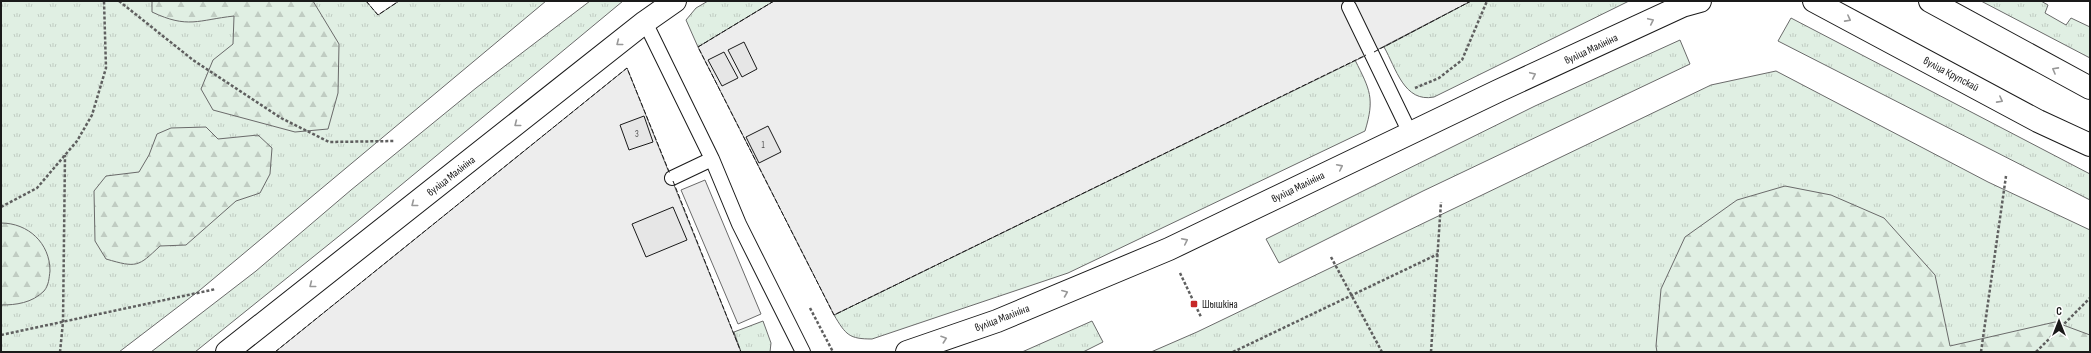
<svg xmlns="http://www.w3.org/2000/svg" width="2091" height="353" font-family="'Sofia Sans Condensed',sans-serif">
  <defs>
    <pattern id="grass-tufts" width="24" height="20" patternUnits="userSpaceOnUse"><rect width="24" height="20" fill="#e0efe3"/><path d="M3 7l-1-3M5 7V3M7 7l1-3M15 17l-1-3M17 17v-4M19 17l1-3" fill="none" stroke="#c0ccc2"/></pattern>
    <pattern id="forest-firs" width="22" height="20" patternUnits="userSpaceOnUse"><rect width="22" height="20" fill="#e0efe3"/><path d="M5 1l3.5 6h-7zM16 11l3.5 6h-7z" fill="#c0ccc2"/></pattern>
  </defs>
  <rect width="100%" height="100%" fill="#fff"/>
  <path fill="url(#grass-tufts)" stroke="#6a6a6a" d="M1,1H366L378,15L399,1H546L200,290L119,352H1Z
    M590,1H623L354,224L195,352H151L256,271L351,190L476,88Z
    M708,1H774L698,47L686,20L696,8Z
    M1471,1H1629L1434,97C1404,103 1396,68 1384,47Z
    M1981,1H2041L2048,5L2045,13L2066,25L2071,18L2090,27V58Z
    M1791,18L2090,174V200L1778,41Z
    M1680,40L1690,64L1423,191L1279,263L1266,239L1535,106Z
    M1355,60C1370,90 1375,98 1365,131L1068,273L872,339C849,339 846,335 834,315Z
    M1776,71L1988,182L2090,230V352H1151L1197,332L1711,85Z
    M763,321L771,343L770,352H741L734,332Z
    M1092,321L1103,342L1083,352H1022Z"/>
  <path fill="url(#forest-firs)" stroke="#6a6a6a" d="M152,1H313L339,44L338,93L328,129L295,132L213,110L201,89L213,60L233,44L234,16C198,20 188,29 152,12Z
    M206,127L218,139L258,135L272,148L270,174L260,193L236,201L186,245L160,246C138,267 137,268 106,259L95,241L94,191L106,176L139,172L149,155L157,134L171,128Z
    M1785,186L1831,195L1884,218L1935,275L1950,346L2055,322L2090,335V352H1657L1656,346L1661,289L1685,237L1737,200Z
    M1,223C28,223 50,243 50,271C49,278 49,285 44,291C32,303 16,305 1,305Z"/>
  <path fill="#ededed" stroke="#6a6a6a" d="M774,1H1471L1371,53L834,315L698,47Z
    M627,68L741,352H275Z
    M705,180L761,314L738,324L681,190Z"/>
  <path fill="#e6e6e6" stroke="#1a1a1a" d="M744,42L757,69L742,77L728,50Z
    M724,52L738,78L722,86L708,60Z
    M644,116L653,142L629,150L620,125Z
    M768,126L781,152L759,163L746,137Z
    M673,207L687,240L646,257L632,224Z"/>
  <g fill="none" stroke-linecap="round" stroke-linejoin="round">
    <g stroke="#1a1a1a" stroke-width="16">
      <path id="lane" d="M1349,7L1410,133
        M645,22L712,159L739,224L803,352
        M672,178L712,159"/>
    </g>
    <g stroke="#1a1a1a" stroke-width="24">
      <path id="primary" d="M1814,1L2038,121L2090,145
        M1930,1L2090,88
        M227,352L645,22L675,1
        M907,352L997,321L1169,249L1498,91L1682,6L1700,1"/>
    </g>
    <path stroke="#5f5f5f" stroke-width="2.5" stroke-dasharray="3 2" stroke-linecap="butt" d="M119,1L193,60L281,118L329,142L395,141
      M1415,88L1439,78L1462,60L1487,1
      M1,207L37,188L77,141L92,115L106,68L104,1
      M1331,257L1382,352
      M1180,273L1201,317
      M810,308L833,352
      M1,335L216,289
      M60,352L63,322L65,155
      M1233,352L1438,254
      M1431,352L1441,202
      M1981,352L2006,176
      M2036,352L2090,298"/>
    <use href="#lane" stroke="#fff" stroke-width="14"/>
    <use href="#primary" stroke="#fff" stroke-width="22"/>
    <path stroke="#1a1a1a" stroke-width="1" stroke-dasharray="5 2" stroke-linecap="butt" d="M366,1L378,15L399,1
      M774,1L698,47L834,315L1366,55
      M1374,52L1471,1
      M673,181L741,352
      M275,352L627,68L670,174"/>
  </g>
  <defs><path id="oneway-chevron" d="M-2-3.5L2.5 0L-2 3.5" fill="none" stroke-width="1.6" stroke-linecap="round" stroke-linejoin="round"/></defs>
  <g stroke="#989898">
    <use href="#oneway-chevron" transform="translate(1848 19) rotate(28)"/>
    <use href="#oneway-chevron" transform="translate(1651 21) rotate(-25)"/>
    <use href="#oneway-chevron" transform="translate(619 43) rotate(142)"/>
    <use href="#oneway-chevron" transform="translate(2055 70) rotate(-151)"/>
    <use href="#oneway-chevron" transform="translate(1533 75) rotate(-25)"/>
    <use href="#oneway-chevron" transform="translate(2000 100) rotate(28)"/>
    <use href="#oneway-chevron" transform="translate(517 124) rotate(142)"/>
    <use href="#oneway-chevron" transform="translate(1340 167) rotate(-26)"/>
    <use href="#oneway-chevron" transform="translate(414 204) rotate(142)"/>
    <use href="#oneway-chevron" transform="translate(1185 241) rotate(-26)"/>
    <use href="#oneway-chevron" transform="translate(312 285) rotate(142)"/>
    <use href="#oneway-chevron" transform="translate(1065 293) rotate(-22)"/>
    <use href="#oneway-chevron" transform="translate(944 339) rotate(-19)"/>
  </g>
  <rect fill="#c62828" stroke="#fff" stroke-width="1.5" x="1190" y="300" width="8" height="8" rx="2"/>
  <g text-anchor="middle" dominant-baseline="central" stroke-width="3" stroke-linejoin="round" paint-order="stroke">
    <g font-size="9" fill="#4d4d4d">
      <text x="637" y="134">3</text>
      <text x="763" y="145">1</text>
    </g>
    <g font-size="11" fill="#1a1a1a" stroke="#fff">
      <text transform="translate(1591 49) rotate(-25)">вуліца Малініна</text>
      <text transform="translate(1951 74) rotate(28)">вуліца Крупскай</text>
      <text transform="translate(451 176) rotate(-38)">вуліца Малініна</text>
      <text transform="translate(1298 187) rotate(-26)">вуліца Малініна</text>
      <text transform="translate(1002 318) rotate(-21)">вуліца Малініна</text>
    </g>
    <g font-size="11" fill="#1a1a1a" stroke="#fff" text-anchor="start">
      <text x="1202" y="304">Шышкіна</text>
    </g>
  </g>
  <rect width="2091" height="353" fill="none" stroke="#1a1a1a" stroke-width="4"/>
  <g transform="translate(2059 321)" stroke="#ffffff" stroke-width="3" paint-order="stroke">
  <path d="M0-3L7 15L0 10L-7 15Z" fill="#1a1a1a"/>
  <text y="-6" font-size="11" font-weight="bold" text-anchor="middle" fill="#1a1a1a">С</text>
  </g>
</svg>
